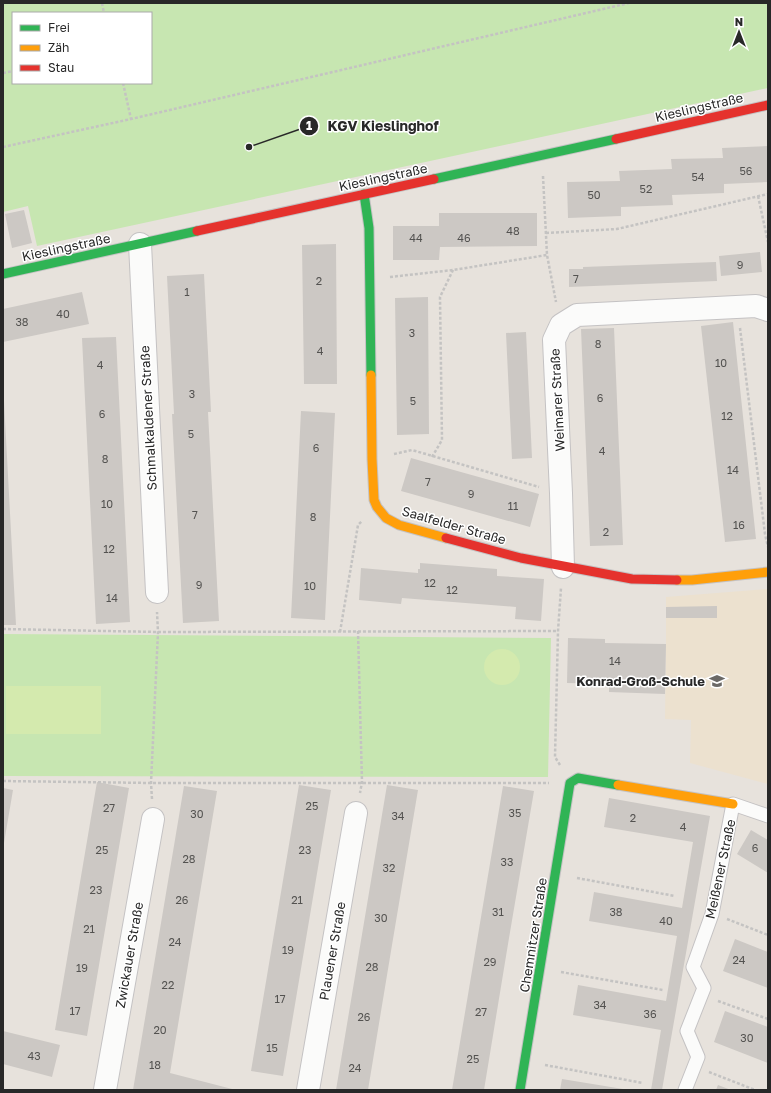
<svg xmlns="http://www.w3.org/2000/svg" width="771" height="1093" font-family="'Golos Text',sans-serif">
  <rect width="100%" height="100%" fill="#e7e2dc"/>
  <path fill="#ece1cf" d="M768,589V784L690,763L691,720L665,719L666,643V597Z"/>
  <path fill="#c7e6b1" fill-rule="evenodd" d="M3,3H768V88L37,246L28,206L3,212ZM13,13H151V83H13Z
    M3,634L551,638L548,777L3,776Z"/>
  <path fill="#d4eaae" d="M484 667a18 18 0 1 1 36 0a18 18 0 1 1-36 0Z
    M6,686H101V734H6Z"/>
  <path fill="#ccc8c4" d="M768,146V182L724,184V193L672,195L673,205L621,207V216L568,218L567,182L620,181L619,171L672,169L671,159L723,158L722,148Z
    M24,210L32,243L12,248L5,214Z
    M439,213H537V246L440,247L439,260H393V226H439Z
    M336,244L337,384H304L302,245Z
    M760,252L762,272L721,276L719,256Z
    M716,262L717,281L569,287V269H583V267Z
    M204,274L211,412H208L219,621L183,623L172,414H174L167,276Z
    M82,292L89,324L3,342V309Z
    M428,297L429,434L397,435L395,298Z
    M733,322L756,539L725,542L701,326Z
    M614,328L623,545L590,546L581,329Z
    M526,332L532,458L512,459L506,333Z
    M116,337L130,622L96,624L82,338Z
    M3,401H4L16,625H3Z
    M301,411L335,413L325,620L291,618Z
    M411,458L539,494L530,527L401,491Z
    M420,563L497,569V576L544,579L541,621L515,619L516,607L402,598L401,604L359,600L361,568L418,573V569H420Z
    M717,606V618H666V607Z
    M568,638L605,639V643L666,644L665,694L609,692V684L567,683Z
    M97,782L129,788L87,1036L55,1030Z
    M299,785L331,790L283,1076L251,1071Z
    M387,785L418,790L392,945L368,1090H336Z
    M184,786L217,791L170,1073L236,1090H133Z
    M503,786L534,791L509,938L484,1090H452Z
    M3,788L13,790L4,843H3Z
    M609,798L710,816L662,1090H651L661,1030L573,1015L578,985L666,1001L677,936L589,921L594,892L682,908L693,842L604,827Z
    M751,830L768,840V873L737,854Z
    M735,939L768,952V988L723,971Z
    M725,1011L768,1027V1063L714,1042Z
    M3,1031L60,1045L52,1077L3,1064Z
    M562,1079L623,1089V1090H560Z
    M718,1085L731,1090H716Z"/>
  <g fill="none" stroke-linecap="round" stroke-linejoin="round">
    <g stroke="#c4c2c3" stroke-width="15">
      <path id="lane" d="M685,1090L698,1057L687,1031L704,988L693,967L712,914L733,804L768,816"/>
    </g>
    <g stroke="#c4c2c3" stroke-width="24">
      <path id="street" d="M140,244L157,592
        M563,567L561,493L554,340L561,325L577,315L756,306L768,310
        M105,1090L153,819
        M308,1090L356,813"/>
    </g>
    <g stroke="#c4c2c3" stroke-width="11">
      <path id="fast" d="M434,179L616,139
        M364,194L369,228L371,375
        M3,274L197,231
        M520,1090L570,783L578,778L618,785"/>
    </g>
    <g stroke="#c4c2c3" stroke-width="11">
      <path id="slow" d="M371,375L372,459L374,500L377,507L386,518L399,525L446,538
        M677,580H692L768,572
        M618,785L733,804"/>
    </g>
    <g stroke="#c4c2c3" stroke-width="11">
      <path id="jam" d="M616,139L768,105
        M197,231L434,179
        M446,538L521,558L632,579L677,580"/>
    </g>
    <path stroke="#c4c3c2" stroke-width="2.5" stroke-dasharray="3 2" stroke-linecap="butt" d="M102,3L104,13
      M3,73L13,71
      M123,83L131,119
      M3,147L131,119L629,3
      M543,176L547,255L556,302
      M758,196L768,242
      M546,233L617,229L768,194
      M390,277L453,270L547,255
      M740,328L765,534L768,547
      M394,454L412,450L539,487
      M432,457L442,440L440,297L453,270
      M3,629L158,632L558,631
      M358,631L362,782L360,793
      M340,632L358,525L362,521
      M560,765L555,757L558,631L561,588
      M3,781L151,783H549
      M152,799L151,783L158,632L157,612
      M577,878L675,896
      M727,919L768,935
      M561,972L663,990
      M718,1001L768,1019
      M545,1065L643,1083
      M709,1072L755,1090"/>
    <use href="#lane" stroke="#fbfbfa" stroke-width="13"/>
    <use href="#street" stroke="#fbfbfa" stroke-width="22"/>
    <use href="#fast" stroke="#30b455" stroke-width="9"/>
    <use href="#slow" stroke="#ff9f0a" stroke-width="9"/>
    <use href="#jam" stroke="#e5322d" stroke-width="9"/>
  </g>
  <defs>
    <g id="school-bare" transform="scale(1.2)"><path d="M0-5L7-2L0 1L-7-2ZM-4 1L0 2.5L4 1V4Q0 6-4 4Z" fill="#6b6967" stroke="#fff" stroke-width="2.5" paint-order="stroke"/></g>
  </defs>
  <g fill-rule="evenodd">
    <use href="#school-bare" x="717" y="681"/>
  </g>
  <g text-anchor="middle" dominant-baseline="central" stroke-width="3" stroke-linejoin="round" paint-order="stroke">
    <g font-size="11" fill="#535250">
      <text x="746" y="170">56</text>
      <text x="698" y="176">54</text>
      <text x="646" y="188">52</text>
      <text x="594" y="194">50</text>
      <text x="513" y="230">48</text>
      <text x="416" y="237">44</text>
      <text x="464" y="237">46</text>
      <text x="740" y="264">9</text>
      <text x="576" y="278">7</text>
      <text x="319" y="280">2</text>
      <text x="187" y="291">1</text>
      <text x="63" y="313">40</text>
      <text x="22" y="321">38</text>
      <text x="412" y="332">3</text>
      <text x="598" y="343">8</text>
      <text x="320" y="350">4</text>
      <text x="721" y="362">10</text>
      <text x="100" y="364">4</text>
      <text x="192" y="393">3</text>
      <text x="600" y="397">6</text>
      <text x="413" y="400">5</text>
      <text x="102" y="413">6</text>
      <text x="727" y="415">12</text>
      <text x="191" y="433">5</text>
      <text x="316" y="447">6</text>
      <text x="602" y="450">4</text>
      <text x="105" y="458">8</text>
      <text x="733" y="469">14</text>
      <text x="428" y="481">7</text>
      <text x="471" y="493">9</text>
      <text x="107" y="503">10</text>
      <text x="513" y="505">11</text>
      <text x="195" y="514">7</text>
      <text x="313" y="516">8</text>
      <text x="739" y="524">16</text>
      <text x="606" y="531">2</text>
      <text x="109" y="548">12</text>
      <text x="430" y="582">12</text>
      <text x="199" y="584">9</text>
      <text x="310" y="585">10</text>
      <text x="452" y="589">12</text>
      <text x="112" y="597">14</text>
      <text x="615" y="660">14</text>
      <text x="312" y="805">25</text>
      <text x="109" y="807">27</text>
      <text x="515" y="812">35</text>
      <text x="197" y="813">30</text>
      <text x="398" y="815">34</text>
      <text x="633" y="817">2</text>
      <text x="683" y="826">4</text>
      <text x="755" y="847">6</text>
      <text x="102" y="849">25</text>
      <text x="305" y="849">23</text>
      <text x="189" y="858">28</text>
      <text x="507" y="861">33</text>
      <text x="389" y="867">32</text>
      <text x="96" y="889">23</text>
      <text x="182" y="899">26</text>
      <text x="297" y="899">21</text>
      <text x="498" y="911">31</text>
      <text x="616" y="911">38</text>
      <text x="381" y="917">30</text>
      <text x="666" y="920">40</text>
      <text x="89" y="928">21</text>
      <text x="175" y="941">24</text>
      <text x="288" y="949">19</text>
      <text x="739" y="959">24</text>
      <text x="490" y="961">29</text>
      <text x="372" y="966">28</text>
      <text x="82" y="967">19</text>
      <text x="168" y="984">22</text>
      <text x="280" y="998">17</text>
      <text x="600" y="1004">34</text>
      <text x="75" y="1010">17</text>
      <text x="481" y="1011">27</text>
      <text x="650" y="1013">36</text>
      <text x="364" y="1016">26</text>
      <text x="160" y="1029">20</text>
      <text x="747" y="1037">30</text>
      <text x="272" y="1047">15</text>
      <text x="34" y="1055">43</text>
      <text x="473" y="1058">25</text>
      <text x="155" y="1064">18</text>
      <text x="355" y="1067">24</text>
    </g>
    <g font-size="13" fill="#282828" stroke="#fff">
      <text transform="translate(699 107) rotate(-13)">Kieslingstraße</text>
      <text transform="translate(383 177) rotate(-12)">Kieslingstraße</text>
      <text transform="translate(66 247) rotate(-12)">Kieslingstraße</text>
      <text transform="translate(557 400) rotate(-93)">Weimarer Straße</text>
      <text transform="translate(148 418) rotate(-93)">Schmalkaldener Straße</text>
      <text transform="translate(454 525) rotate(16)">Saalfelder Straße</text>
      <text transform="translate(720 869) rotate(-78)">Meißener Straße</text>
      <text transform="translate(533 935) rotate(-81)">Chemnitzer Straße</text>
      <text transform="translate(332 951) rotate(-80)">Plauener Straße</text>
      <text transform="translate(129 955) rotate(-80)">Zwickauer Straße</text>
    </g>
    <g font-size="13" font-weight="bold" fill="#282828" stroke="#fff" text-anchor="end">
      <text x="705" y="681">Konrad-Groß-Schule</text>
    </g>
  </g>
  <path fill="none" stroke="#282828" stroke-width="1.5" d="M249 147L309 126"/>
  <g fill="#282828" stroke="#fff" stroke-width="1.5">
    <circle cx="249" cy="147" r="4"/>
    <circle cx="309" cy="126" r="10"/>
  </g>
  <g font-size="12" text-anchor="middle" font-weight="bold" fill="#fff">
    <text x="309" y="130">1</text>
  </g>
  <g font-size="14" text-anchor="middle" font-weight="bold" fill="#282828" stroke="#fff" stroke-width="3" stroke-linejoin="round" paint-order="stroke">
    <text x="383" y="131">KGV Kieslinghof</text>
  </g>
  <rect width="771" height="1093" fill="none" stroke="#282828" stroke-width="8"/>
  <rect x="12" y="12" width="140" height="72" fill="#ffffff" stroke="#a9a9a9"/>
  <rect x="20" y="25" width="20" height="6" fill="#30b455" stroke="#a9a9a9"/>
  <text x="48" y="32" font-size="12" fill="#282828">Frei</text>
  <rect x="20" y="45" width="20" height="6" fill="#ff9f0a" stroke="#a9a9a9"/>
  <text x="48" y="52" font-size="12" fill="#282828">Zäh</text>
  <rect x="20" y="65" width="20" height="6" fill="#e5322d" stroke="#a9a9a9"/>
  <text x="48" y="72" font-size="12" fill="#282828">Stau</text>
  <g transform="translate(739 32)" stroke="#ffffff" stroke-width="3" paint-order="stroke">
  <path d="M0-3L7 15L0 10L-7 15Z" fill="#282828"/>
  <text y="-6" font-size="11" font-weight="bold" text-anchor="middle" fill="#282828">N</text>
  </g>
</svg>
